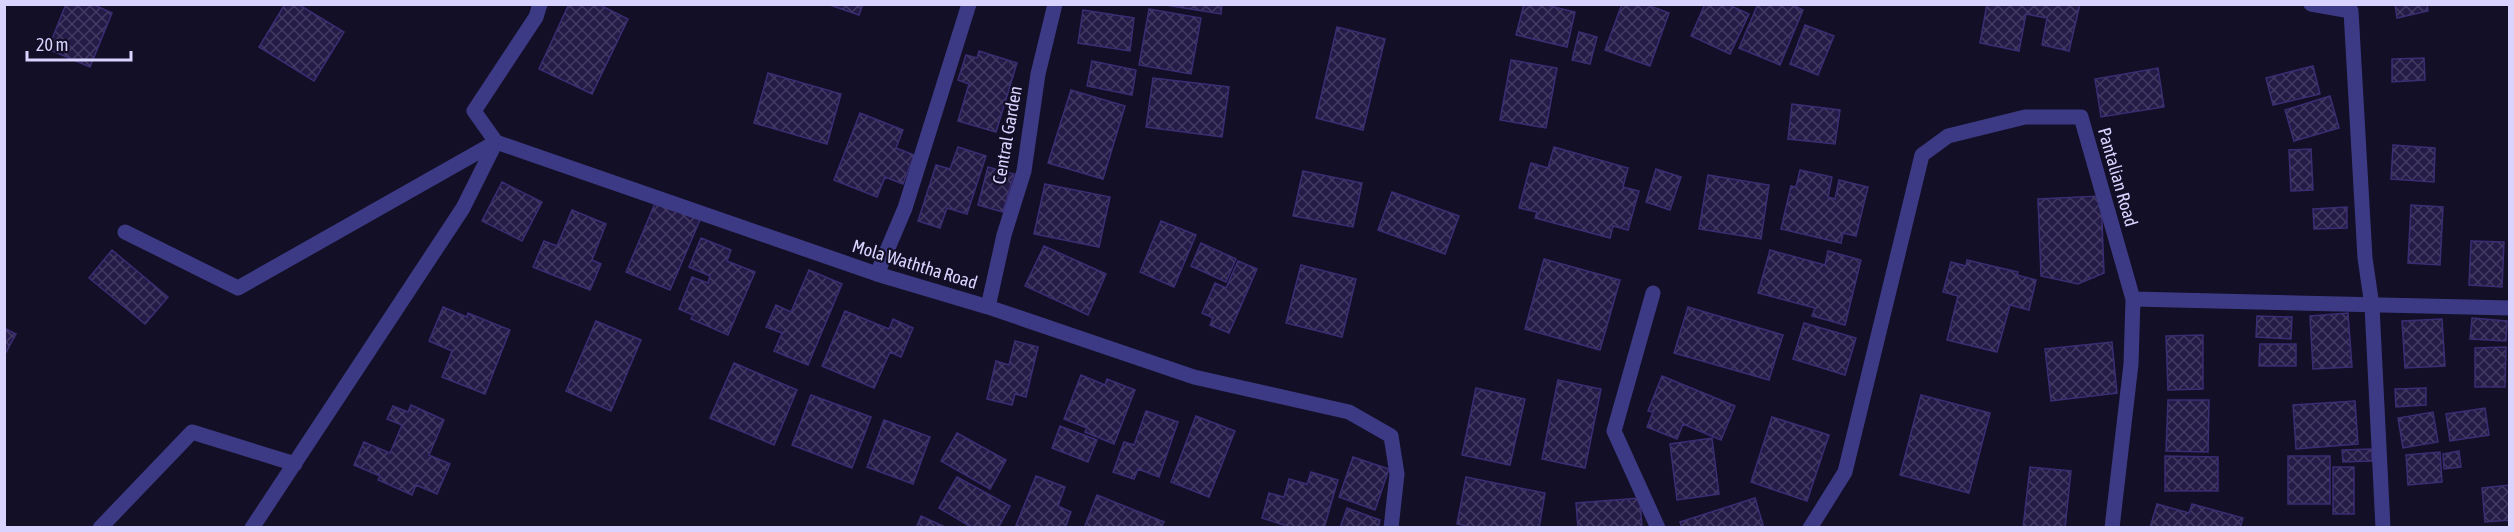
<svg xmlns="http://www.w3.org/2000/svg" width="2514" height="532" font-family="'Asap Condensed',sans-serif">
  <defs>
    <pattern id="building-cross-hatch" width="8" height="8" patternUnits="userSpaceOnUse" patternTransform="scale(1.5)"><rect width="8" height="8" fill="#241b47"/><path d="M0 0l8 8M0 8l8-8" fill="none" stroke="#433b63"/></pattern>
  </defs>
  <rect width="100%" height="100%" fill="#130f26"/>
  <path fill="url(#building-cross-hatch)" stroke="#3b2d73" stroke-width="1.5" d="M66,4H92L112,13L90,67L48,49Z
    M285,4H298L344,32L314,81L259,47Z
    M569,4H598L628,19L592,94L539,69Z
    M827,4H863L859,15Z
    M1159,4H1222L1221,14Z
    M1524,4H1542L1575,12L1567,47L1516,35Z
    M1622,4H1645L1669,13L1650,66L1605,50Z
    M1705,4H1727L1749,14L1730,54L1691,36Z
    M1758,4H1791L1803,10L1780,65L1739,48Z
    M1987,4H2080L2069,51L2042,45L2047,18L2026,14L2019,51L1980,43Z
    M2395,4H2427L2428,11L2397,18Z
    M1149,9L1201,18L1191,74L1139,65Z
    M1083,10L1134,18L1130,51L1078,43Z
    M1805,25L1834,36L1818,75L1790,64Z
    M1337,27L1385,39L1363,130L1316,118Z
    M1579,32L1597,37L1590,64L1572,60Z
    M979,51L1017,63L996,132L958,121L969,84L958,80L966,55L977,58Z
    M2424,58L2425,80L2392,82V59Z
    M1511,60L1557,68L1546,128L1500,120Z
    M1092,61L1136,70L1132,95L1087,86Z
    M2313,66L2320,94L2273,105L2266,78Z
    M2158,68L2164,107L2101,117L2095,79Z
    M768,73L841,94L827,144L754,123Z
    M1153,78L1229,87L1222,137L1146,127Z
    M1071,90L1125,106L1103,179L1048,163Z
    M2330,96L2339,128L2294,141L2285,110Z
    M1792,104L1840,110L1835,144L1788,139Z
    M860,113L903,130L896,148L914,155L903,184L885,177L877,197L834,180Z
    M2393,145L2435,148L2434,182L2391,179Z
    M958,147L986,156L967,214L947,208L940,228L918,221L936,165L950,169Z
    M1554,147L1628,168L1623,187L1639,191L1628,230L1613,226L1610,238L1535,218L1537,212L1519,208L1531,163L1548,168Z
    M2311,149L2313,190L2291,191L2289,150Z
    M988,167L1014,174L1003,212L978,205Z
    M1656,169L1681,177L1670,210L1646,202Z
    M1800,170L1832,177L1828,197L1835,199L1839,180L1868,187L1856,236L1843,233L1841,243L1781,229L1791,186L1796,187Z
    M1303,171L1362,183L1353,227L1293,216Z
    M1708,175L1769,185L1761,239L1699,229Z
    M502,182L542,202L522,241L482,221Z
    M1045,184L1110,197L1099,247L1034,234Z
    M1392,192L1459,216L1445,254L1378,230Z
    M2101,196L2104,273L2078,284L2041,276L2038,199Z
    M656,201L700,220L670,290L626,272Z
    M2411,205L2443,207L2440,265L2408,263Z
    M2347,207V228L2314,229L2313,209Z
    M572,210L606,224L592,260L601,264L590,290L533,267L544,241L557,246Z
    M1161,221L1196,235L1174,287L1140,272Z
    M701,238L731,250L727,261L755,272L728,335L691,319L693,315L679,309L692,277L708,283L710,276L689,267Z
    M2471,241L2504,242L2502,287L2469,285Z
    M1201,243L1236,259L1226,282L1191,266Z
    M1044,246L1106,274L1088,315L1025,286Z
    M112,250L168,297L145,324L89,278Z
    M1770,250L1825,265L1828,251L1861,260L1845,325L1812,316L1815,308L1758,293Z
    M1544,259L1620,280L1600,350L1525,329Z
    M1967,260L2018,272L2017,275L2036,280L2029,310L2010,305L1997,352L1947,340L1958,296L1943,292L1951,262L1966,266Z
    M1238,261L1257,269L1229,333L1210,325L1213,318L1202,313L1215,283L1226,288Z
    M1301,265L1356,279L1342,337L1286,323Z
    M809,270L842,284L808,365L774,351L782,333L766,327L776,305L791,312Z
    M443,307L467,317L468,313L510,330L485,394L442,377L452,351L429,341Z
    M1688,307L1783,335L1769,380L1674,353Z
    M845,311L889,329L893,319L913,328L901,357L890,352L874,388L822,366Z
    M2348,313L2352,367L2313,369L2310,316Z
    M2257,316L2292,317L2291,339L2256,337Z
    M2472,318L2507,321L2506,341L2470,339Z
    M2442,319L2445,366L2405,368L2402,321Z
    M596,321L641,340L611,411L566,391Z
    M1804,323L1856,338L1845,375L1793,359Z
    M4,328L16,334L4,356Z
    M2203,335V389L2168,390L2166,336Z
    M1015,341L1038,347L1026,397L1015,394L1012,405L987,399L996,361L1009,365Z
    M2112,342L2117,393L2051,401L2045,349Z
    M2260,344H2296V366H2259Z
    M2506,347L2505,387H2475V348Z
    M734,363L797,390L774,445L710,418Z
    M1081,375L1105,385L1107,379L1135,390L1114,444L1085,432L1087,428L1064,419Z
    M1662,376L1735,406L1721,440L1683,424L1677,439L1647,427L1653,412L1648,411Z
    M1558,380L1601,389L1585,468L1542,459Z
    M1476,388L1525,399L1510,465L1462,455Z
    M2426,388V405L2396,407L2395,389Z
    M811,395L871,417L852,468L792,445Z
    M1921,395L1990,413L1969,493L1900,475Z
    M2168,400H2209L2208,452L2166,451Z
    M2355,401L2358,444L2296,449L2293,405Z
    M411,405L444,420L429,455L450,464L437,494L416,485L412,495L378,480L380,476L354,465L364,442L390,453L402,425L387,419L393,406L408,412Z
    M2485,408L2489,435L2450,441L2446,414Z
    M1146,411L1178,422L1159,477L1138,469L1134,479L1113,472L1124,442L1134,445Z
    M2433,412L2438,442L2403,448L2398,418Z
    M1196,416L1235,431L1209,497L1171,482Z
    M1772,417L1829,435L1807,501L1751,482Z
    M884,420L930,437L913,484L867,467Z
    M1060,426L1097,440L1088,462L1052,448Z
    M957,433L1006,460L990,489L941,461Z
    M1712,438L1719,494L1677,500L1670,444Z
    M2372,449V461L2343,462L2342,450Z
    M2459,451L2461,467L2444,469L2443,454Z
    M2440,452L2442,482L2408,485L2406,455Z
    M2165,456L2218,457V491H2165Z
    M2288,456H2330V504H2288Z
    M1353,457L1389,469L1375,510L1339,497Z
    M2030,467L2071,471L2065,528H2023Z
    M2333,467H2354V514H2333Z
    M1311,472L1338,480L1324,528H1293L1262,518L1269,493L1284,497L1289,479L1307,484Z
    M1036,476L1065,487L1058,506L1071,512L1065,528H1015Z
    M957,477L1010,506L998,528H973L939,508Z
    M1466,477L1545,493L1539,528H1477L1457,524Z
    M2510,485V520L2485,522L2482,488Z
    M1097,495L1164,522L1161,528H1084Z
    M1640,498L1642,528H1578L1576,503Z
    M1755,498L1764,528H1682L1680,522Z
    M2157,504L2189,513L2192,504L2243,518L2240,528H2150Z
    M1347,508L1380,520L1378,528H1340Z
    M921,516L947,528H916Z"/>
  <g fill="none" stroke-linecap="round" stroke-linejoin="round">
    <path stroke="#3d3a85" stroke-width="15" d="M540,4L536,17L474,111L496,142L877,274L988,307L1194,377L1349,412L1391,436L1397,474L1391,528
      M2311,4L2351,11L2365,258L2372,306L2383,528
      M125,232L238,288L496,142
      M877,274L905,208L969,4
      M1653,293L1614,431L1658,528
      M988,307L1004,235L1024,171L1038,74L1055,4
      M100,528L192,432L295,464
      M252,528L463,208L496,142
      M1810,528L1845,472L1922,155L1948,136L2025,117H2081L2133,299L2510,308
      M2112,528L2131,364L2133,299"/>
  </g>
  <g text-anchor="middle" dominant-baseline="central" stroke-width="4.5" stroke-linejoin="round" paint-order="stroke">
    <g font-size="18" fill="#d9d4ff" stroke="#130f26">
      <text transform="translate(1007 135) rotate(-80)">Central Garden</text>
      <text transform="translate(2118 177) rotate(74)">Pantalian Road</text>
      <text transform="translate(915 264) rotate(17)">Mola Waththa Road</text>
    </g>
  </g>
  <rect width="2514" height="532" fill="none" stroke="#d9d4ff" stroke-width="12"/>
  <path d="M27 51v9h104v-9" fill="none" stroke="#d9d4ff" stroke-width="3"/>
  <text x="36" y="51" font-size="18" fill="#d9d4ff" stroke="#130f26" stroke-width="4.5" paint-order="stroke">20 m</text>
</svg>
